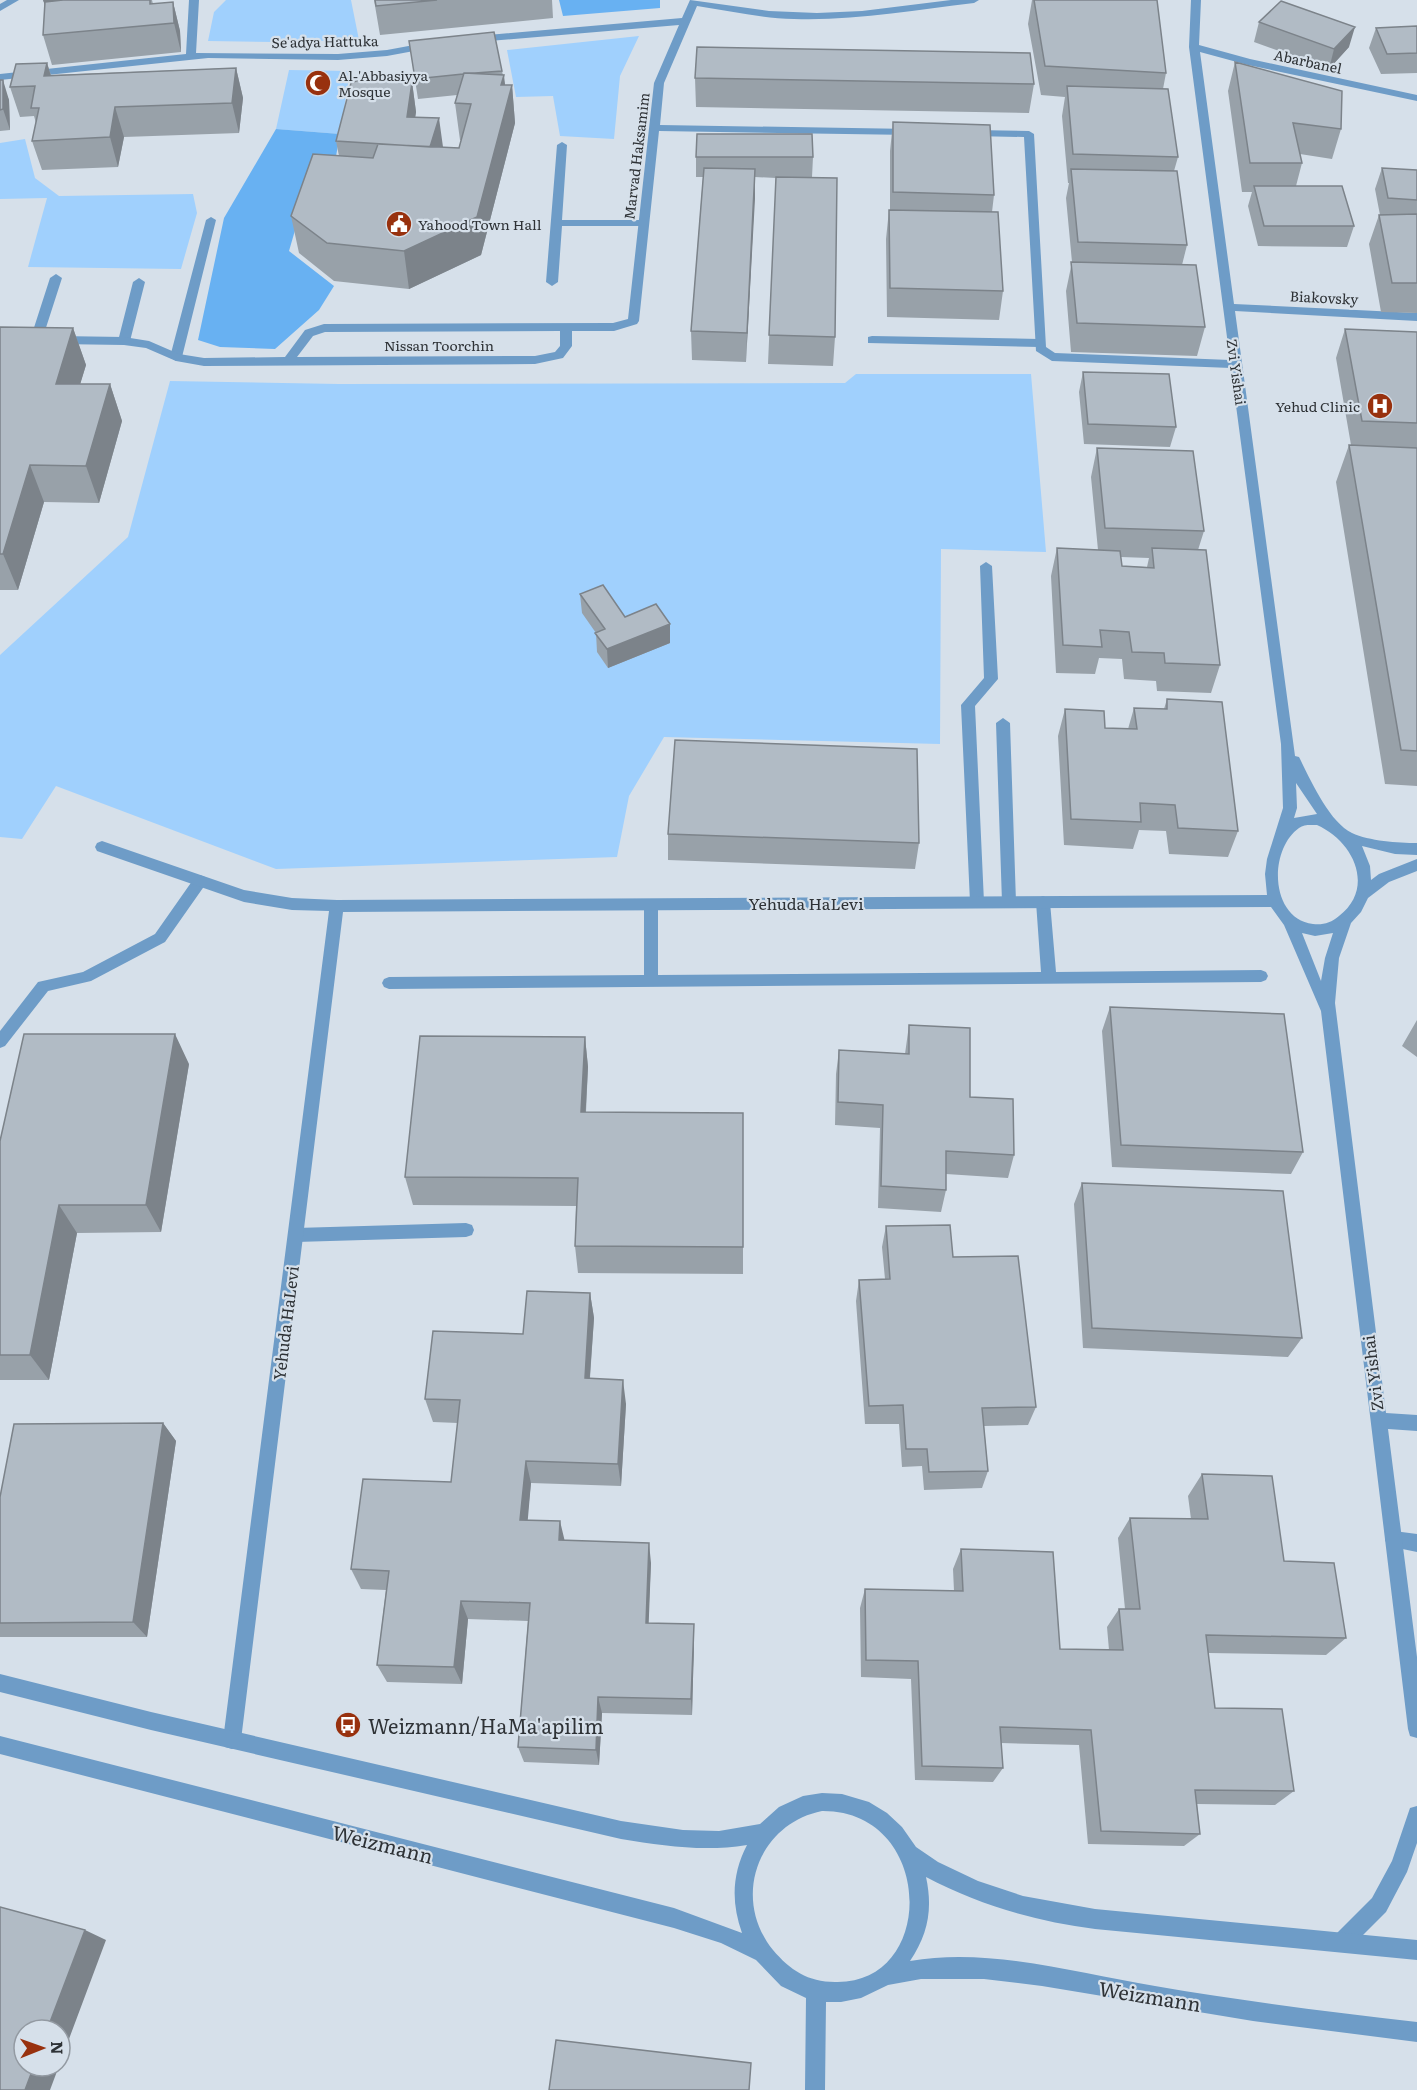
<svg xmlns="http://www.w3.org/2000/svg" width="1417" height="2090" font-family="Literata,serif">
  <rect width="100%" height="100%" fill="#d6e0ea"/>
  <path fill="#a0d0fd" d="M226,0H351L359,40L275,42L208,41L214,12Z
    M639,36L620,76L614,139L560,136L553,96L516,97L507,50Z
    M289,70L350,71L340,134L276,129Z
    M25,139L35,178L59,196L193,194L197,213L181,269L28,267L47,198L0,199V143Z
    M856,374H1031L1046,552L941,549L940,744L664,737L629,796L617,857L276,869L56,786L22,839L0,837V655L128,537L170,381L339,384L845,383Z"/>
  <path fill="#68b1f2" d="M559,0H660V8L563,16Z
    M276,129L340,134L331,184L309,182L289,251L334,286L319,310L275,349L220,347L198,340L224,218Z"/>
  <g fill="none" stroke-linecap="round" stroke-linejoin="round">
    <path fill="#6e9cc7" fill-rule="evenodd" d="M562,142L567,145L562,220H643L648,223L643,226H562L558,282L552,286L546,282L557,145Z
      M211,217L216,220L182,357L176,361L170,357L206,220Z
      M56,274L62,278L42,340L36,344L32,343L30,340L50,278Z
      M139,278L145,282L130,341L124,345L118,341L133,282Z
      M872,336L1039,339L1045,343L1039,347L868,343V337Z
      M986,562L992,566L998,679L975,706L984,902L982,906H972L970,902L961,705L984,678L980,566Z
      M1003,718L1010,723L1016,902L1014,906H1004L1002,902L996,723Z
      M200,875L205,877L207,881L205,885L165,942L91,981L48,991L5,1046L0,1048V1031L38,982L83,972L155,934L195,877Z
      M1043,896L1048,898L1050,902L1056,972L1261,970L1266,972L1268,976L1266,980L1261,982L389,989L384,987L382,983L384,979L389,977L644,975V905L646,901H656L658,905V975L1041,972L1036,902L1038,898Z
      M466,1223L472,1225L474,1230L472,1235L466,1237L296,1242L290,1240L288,1235L290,1230L296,1228Z
      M1394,1531L1417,1534V1552L1388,1546L1385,1540L1388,1534Z"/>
    <path fill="#6e9cc7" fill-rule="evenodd" d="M7,0H19L0,11V4Z"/>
    <path fill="#6e9cc7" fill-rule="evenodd" d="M189,0H199L196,53L338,54L387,50L430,42L435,45L430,48L387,56L338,60L208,58L0,80V74L186,54Z
      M690,0L769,11L817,13L862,11L951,0H979L974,3C914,10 854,21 794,19C761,18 729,11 697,6L664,83L660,125L912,129L917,132L912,135L659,131L639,321L637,324L614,331H572V346L563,358L535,364L204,366L176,361L146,348L124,345L58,344L52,340L58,336L124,337L149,341L179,354L204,358L285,357L305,330L324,324L613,323L628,319L654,83L679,25L477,42L472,39L477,36L682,18ZM560,331V346L555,352L535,356L297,357L313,336L325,332Z
      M1191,0H1201L1199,45L1250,59L1417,95V101L1248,65L1200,52L1234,304L1417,313V321L1235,311L1295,756L1299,757C1310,779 1329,822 1352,833C1369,841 1398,843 1417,843V855L1395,854L1362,846L1370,866L1371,880L1379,874L1417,859V871L1389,882L1368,898L1361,912L1351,923L1339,958L1335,1003L1386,1413L1417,1415V1431L1388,1429L1417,1657V1738L1410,1736L1408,1729L1321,1011L1284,925L1271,907L343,912L241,1740L239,1747L232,1749L225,1747L223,1740L329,911L292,910L244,902L97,851L95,847L97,843L102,841L244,890L292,898L337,900L1267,895L1265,874L1267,859L1283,808L1281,744L1231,368L1052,361L1036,351L1024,137L972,136L967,133L972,130L1029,131L1034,134L1046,347L1055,353L1230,360L1189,47ZM1296,783L1317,814L1294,818L1297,808ZM1317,825C1353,841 1376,887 1339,916C1331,923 1323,925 1313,924C1270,919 1268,850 1299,828C1304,824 1311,825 1317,825ZM1302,933L1315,936L1333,933L1325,958L1321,981Z
      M1417,1806V1843L1407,1872L1386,1912L1349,1949L1342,1952L1335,1949L1332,1942L1335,1935L1372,1898L1392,1861L1410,1808Z"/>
    <path fill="#6e9cc7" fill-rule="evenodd" d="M0,1674L151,1712L621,1821L683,1830L719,1831L760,1824L779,1807L803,1796L822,1793L842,1794L869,1802L887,1813L902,1827L916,1847L938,1862L978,1881L1023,1896L1095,1909L1417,1940V1960L1095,1929C1035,1921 979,1905 926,1877C933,1909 928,1934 910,1961C990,1947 1076,1973 1155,1986C1242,2001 1329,2012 1417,2022V2042L1253,2021L1042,1986L984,1979H921L888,1985L861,1998L841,2002H826L825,2090H805L806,1998L781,1986L756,1960L721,1943L674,1928L0,1754V1736L674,1908L742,1933C731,1902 732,1874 747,1845C704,1852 664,1846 621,1839L151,1730L0,1692ZM822,1811C935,1810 938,1985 835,1982C808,1982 790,1970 773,1950C731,1898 758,1824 822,1811Z"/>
  </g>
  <path fill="#98a1a9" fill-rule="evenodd" d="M43,0H152L153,4L173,2L180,31L181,52L52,65L43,35L45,5Z
    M374,0H552L553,18L380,35Z
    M1032,0H1157L1166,73L1163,89L1178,157L1174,171L1187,245L1182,265L1205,327L1197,356L1071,352L1066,291L1072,262L1066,198L1069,183H1068L1062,116L1065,97L1041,95L1028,24Z
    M1259,22L1349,47L1329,69L1254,42Z
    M1417,26V73L1381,74L1369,48L1376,28Z
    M409,41L502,71L505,85H512L515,123L481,255L409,289L334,281L299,253L291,216L339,156L336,141L412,82L416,112L415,117L443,147L459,148L461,140H460L455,103L457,95L418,99Z
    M1235,62L1341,129L1332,159L1300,154L1302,163L1296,186L1354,226L1347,247L1258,246L1248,206L1252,192H1242L1228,91Z
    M47,63L51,75L236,68L243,98L239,133L124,137L118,167L42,170L32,141L36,123L34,116L20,117L10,87Z
    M695,78L1034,84L1029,113L696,107Z
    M0,80L9,100L10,130L0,131Z
    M893,122L994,195L992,212L1003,291L999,320L887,317L886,239L889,210H890V151Z
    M696,157H813L812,177L835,337L833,366L768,364L776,178L755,177L746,362L692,360L691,331L703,177H696Z
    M1382,168L1417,170V313L1381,312L1369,244L1379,215H1380L1375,189Z
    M0,327L73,328L86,365L80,384H110L122,421L99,503L44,502L18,590H0Z
    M1345,329L1417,332V786L1385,784L1336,482L1349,445H1351L1336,358Z
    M1083,372L1176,427L1170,447L1084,444L1079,392Z
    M1097,448L1204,531L1198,550L1220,665L1211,693L1157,691L1156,681L1124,679L1122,659L1099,658L1095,674L1056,673L1051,576L1057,548L1098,550L1091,477ZM1121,557L1149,558L1147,567L1122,566Z
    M580,594L625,617L670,643L608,668L597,652L596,633L582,613Z
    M1167,699L1238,831L1228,857L1169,854L1166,831L1139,830L1133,849L1064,845L1058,736L1065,709L1105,728L1128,729L1134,708L1164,709Z
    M668,834L919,843L915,869L668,860Z
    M1110,1007L1303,1152L1291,1174L1112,1167L1102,1031Z
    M1417,1020V1057L1402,1046Z
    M909,1025L970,1097L1014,1155L1008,1178L946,1174V1190L941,1212L878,1208L880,1128L835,1125L836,1074L839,1050L905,1054Z
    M585,1037L588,1067L586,1112L743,1247V1274L578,1273L575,1246L576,1206L413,1205L405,1177Z
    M189,1064L161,1232L77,1233L49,1380H0V1141Z
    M1082,1183L1302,1338L1288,1357L1083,1348L1074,1204Z
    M886,1226L953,1257L1036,1407L1028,1425L984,1426L988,1471L982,1488L924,1490L922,1466L902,1467L899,1424H865L856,1301L859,1280L885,1279L882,1247Z
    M590,1293L594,1318L590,1378L626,1404L621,1486L531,1483L527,1520L564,1540L651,1563L648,1623L694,1642L692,1715L602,1713L599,1765L524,1762L518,1747L528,1621L468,1619L462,1684L387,1682L377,1665L386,1590L361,1589L351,1569L451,1482L458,1423L433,1422L425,1399L523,1334Z
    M163,1423L176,1441L147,1637H0V1497Z
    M1202,1474L1284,1561L1346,1638L1326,1655L1208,1653L1215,1708L1294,1791L1275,1805L1197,1804L1200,1834L1184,1846L1088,1844L1079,1745L1001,1743L1003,1768L993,1782L915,1780L911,1679L861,1677L860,1608L865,1589L954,1591L953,1569L961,1549L1060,1649L1109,1650L1107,1627L1119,1609H1125L1118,1538L1130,1518L1191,1519L1188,1496Z"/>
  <path fill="#7c838a" d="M43,0H126L47,11Z
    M173,2L180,31L181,52L174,23Z
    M1355,27L1349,47L1329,69L1334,49Z
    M47,63L56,93L44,76Z
    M236,68L243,98L239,133L232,103Z
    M504,75L507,104L512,85L515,123L481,255L409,289L404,251L501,85Z
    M3,80L9,100L10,130L3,109Z
    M412,82L416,112L411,147L407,117Z
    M115,107L124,137L118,167L110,137Z
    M439,118L443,147L429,148Z
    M755,169V199L746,362L747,333Z
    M73,328L86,365L69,421L56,384Z
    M110,384L122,421L99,503L86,466Z
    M30,465L44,502L18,590L3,554Z
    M670,624V643L608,668L607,649Z
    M175,1034L189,1064L161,1232L146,1205Z
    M585,1037L588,1067L584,1141L581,1112Z
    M59,1205L77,1233L49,1380L30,1355Z
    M590,1293L594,1318L588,1402L585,1378Z
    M623,1380L626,1404L621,1486L618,1464Z
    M163,1423L176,1441L147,1637L133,1622Z
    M526,1461L531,1483L526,1540L520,1520Z
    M560,1521L565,1542L559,1540Z
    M649,1543L651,1563L648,1641L646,1623Z
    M461,1601L468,1619L462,1684L454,1667Z
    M694,1624V1642L692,1715L691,1699Z
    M598,1697L602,1713L599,1765L596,1750Z
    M85,1930L106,1940L60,2063V2030H47Z
    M34,2066H59L50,2090H25Z"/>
  <path fill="#b1bbc5" stroke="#7c838a" stroke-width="1.5" d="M63,0H150V4L173,2L174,23L43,35L45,2Z
    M375,0H437L376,6Z
    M1034,0H1157L1166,73L1045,66Z
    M1281,1L1355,27L1334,49L1259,22Z
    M1417,26V53L1387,54L1376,28Z
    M494,32L502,71L475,73H464L463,74L415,79L409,41Z
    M697,47L1030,53L1034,84L695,78Z
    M1235,62L1342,91L1341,129L1293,123L1302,163H1250Z
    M47,63L44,76L236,68L232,103L115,107L110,137L32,141L39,108H31L35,86L10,87L16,64Z
    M464,73L504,75L501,85H512L477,217L404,251L327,243L291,216L313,154L373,158L378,144L459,148L471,104L455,103Z
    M364,78H400L412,82L407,117L439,118L430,147L336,141L351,83Z
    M0,80H3V109L0,110Z
    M1067,86L1168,89L1178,157L1073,154Z
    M893,122L990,125L994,195L893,192Z
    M697,134H812L813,157H696Z
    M704,168L755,169L747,333L691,331Z
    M1382,168L1417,170V200L1388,198Z
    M1071,169L1177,171L1187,245L1078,242Z
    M776,177L837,178L835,337L769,335Z
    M1254,186H1342L1354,226H1264Z
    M889,210L998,212L1003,291L890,288Z
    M1417,214V283H1392L1379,215Z
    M1071,262L1196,265L1205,327L1077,323Z
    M0,327L73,328L56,384H110L86,466L30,465L3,554H0Z
    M1345,329L1417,332V423L1362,421Z
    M1083,372L1169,374L1176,427L1088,424Z
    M1349,445L1417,448V751L1401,750Z
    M1097,448L1193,451L1204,531L1105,528Z
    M1057,548L1120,551L1122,566L1154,568L1152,548L1206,550L1220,665L1165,663L1164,653L1132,652L1129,632L1100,630L1102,647L1063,645Z
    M603,585L625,617L656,604L670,624L607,649L595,633L605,629L580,594Z
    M1167,699L1222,702L1238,831L1178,828L1175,805L1140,803L1141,822L1071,819L1065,709L1104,711L1105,728L1137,729L1134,708L1167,709Z
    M675,740L917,749L919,843L668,834Z
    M1110,1007L1284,1014L1303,1152L1121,1145Z
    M909,1025L970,1028V1097L1013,1099L1014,1155L946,1151V1190L881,1186L883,1105L838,1102L839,1050L909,1054Z
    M24,1034H175L146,1205H59L30,1355H0V1141Z
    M420,1036L585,1037L581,1112L743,1113V1247L575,1246L578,1178L405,1177Z
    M1082,1183L1283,1191L1302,1338L1092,1328Z
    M950,1225L953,1257L1018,1256L1036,1407L982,1408L988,1471L929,1472L927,1449H906L903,1405L869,1406L859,1280L890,1279L886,1226Z
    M527,1291L590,1293L585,1378L623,1380L618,1464L526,1461L520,1520L560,1521L559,1540L649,1543L646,1623L694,1624L691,1699L598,1697L596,1750L518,1747L530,1603L461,1601L454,1667L377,1665L389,1571L351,1569L363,1479L451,1482L460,1400L425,1399L433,1331L523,1334Z
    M163,1423L133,1622L0,1623V1497L14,1424Z
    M1202,1474L1272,1476L1284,1561L1334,1563L1346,1638L1206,1635L1215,1708L1282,1709L1294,1791L1195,1790L1200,1834L1101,1831L1091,1730L1000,1727L1003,1768L922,1766L918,1661L866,1660L865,1589L963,1591L961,1549L1053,1552L1060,1649L1123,1650L1119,1609H1140L1130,1518L1208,1519Z
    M0,1907L85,1930L47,2030H24V2066H34L25,2090H0Z
    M556,2040L751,2063L749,2090H549Z"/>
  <defs>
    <g id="mosque-disc" transform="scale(1.35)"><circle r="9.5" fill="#98310e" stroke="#d6e0ea"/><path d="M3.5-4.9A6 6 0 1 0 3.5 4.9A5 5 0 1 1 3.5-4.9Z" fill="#fff"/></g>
    <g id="civic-disc" transform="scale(1.35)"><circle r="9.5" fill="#98310e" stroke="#d6e0ea"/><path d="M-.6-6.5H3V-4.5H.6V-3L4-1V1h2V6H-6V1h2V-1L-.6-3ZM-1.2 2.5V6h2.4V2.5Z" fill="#fff"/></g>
    <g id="hospital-disc" transform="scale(1.35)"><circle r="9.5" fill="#98310e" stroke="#d6e0ea"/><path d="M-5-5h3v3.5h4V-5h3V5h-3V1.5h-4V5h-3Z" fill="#fff"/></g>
    <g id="bus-disc" transform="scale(1.35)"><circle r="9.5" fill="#98310e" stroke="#d6e0ea"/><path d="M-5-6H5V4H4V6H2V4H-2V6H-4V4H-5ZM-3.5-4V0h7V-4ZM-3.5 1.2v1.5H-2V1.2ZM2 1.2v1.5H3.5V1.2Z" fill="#fff"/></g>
  </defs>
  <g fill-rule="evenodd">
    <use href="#mosque-disc" x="318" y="83"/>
    <use href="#civic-disc" x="399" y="224"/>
    <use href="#hospital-disc" x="1380" y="406"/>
    <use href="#bus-disc" x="348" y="1725"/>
  </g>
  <g text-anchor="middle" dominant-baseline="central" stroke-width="4.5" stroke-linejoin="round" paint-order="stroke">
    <g font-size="14" fill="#2e3236" stroke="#d6e0ea">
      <text transform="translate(325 41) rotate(-1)">Se'adya Hattuka</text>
      <text transform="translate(1308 61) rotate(12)">Abarbanel</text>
      <text transform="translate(636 156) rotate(-83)">Marvad Haksamim</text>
      <text transform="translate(1324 297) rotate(3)">Biakovsky</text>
      <text x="439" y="345">Nissan Toorchin</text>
      <text transform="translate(1237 372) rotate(82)">Zvi Yishai</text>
    </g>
    <g font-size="14" fill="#2e3236" stroke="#d6e0ea" text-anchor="start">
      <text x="338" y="75">Al-'Abbasiyya<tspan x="338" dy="16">Mosque</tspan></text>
      <text x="418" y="224">Yahood Town Hall</text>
      <text x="1360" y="406" text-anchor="end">Yehud Clinic</text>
    </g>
    <g font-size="16" fill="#2e3236" stroke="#d6e0ea">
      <text x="806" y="903">Yehuda HaLevi</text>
      <text transform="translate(285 1323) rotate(-83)">Yehuda HaLevi</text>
      <text transform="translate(1372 1373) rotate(-97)">Zvi Yishai</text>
    </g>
    <g font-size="20" fill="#2e3236" stroke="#d6e0ea" text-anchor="start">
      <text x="368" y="1725">Weizmann/HaMa'apilim</text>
    </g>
    <g font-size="20" fill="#2e3236" stroke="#d6e0ea">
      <text transform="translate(383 1843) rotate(14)">Weizmann</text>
      <text transform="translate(1150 1995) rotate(9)">Weizmann</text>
    </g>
  </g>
  <g transform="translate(42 2048) rotate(89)"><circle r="28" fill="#d6e0ea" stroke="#939aa2" stroke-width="1.5"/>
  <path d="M0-4.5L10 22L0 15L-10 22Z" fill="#98310e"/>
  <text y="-9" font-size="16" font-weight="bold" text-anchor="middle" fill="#2e3236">N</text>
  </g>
</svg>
